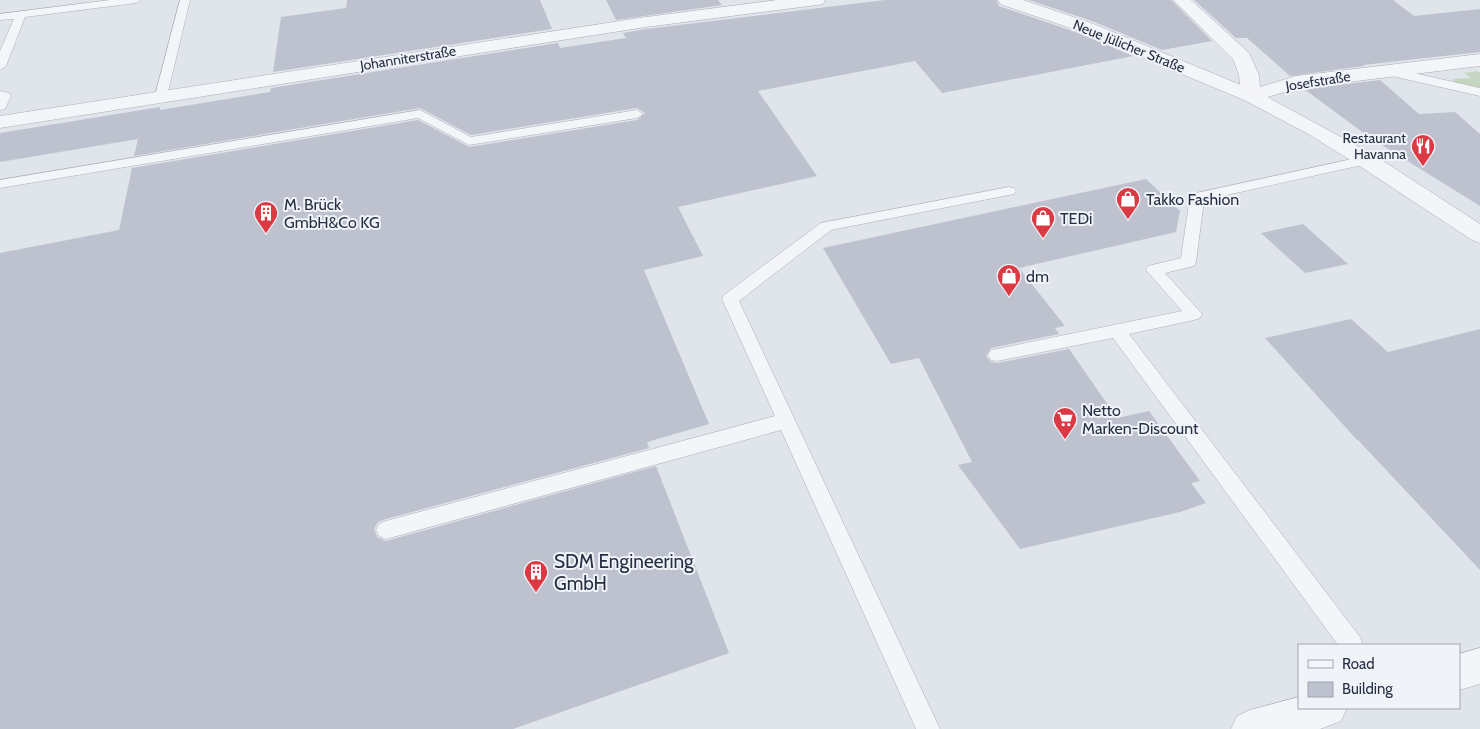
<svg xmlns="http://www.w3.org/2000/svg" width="1480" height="729" font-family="Cabin,sans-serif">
  <rect width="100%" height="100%" fill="#e0e4eb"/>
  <path fill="#c4d5c1" d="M1477,71L1480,73V89L1454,83L1453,79L1471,78L1464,73Z"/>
  <path fill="#bdc2ce" d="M347,0H540L552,29L273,72L281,17L346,8Z
    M606,0H718L722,5L616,20Z
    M885,0H996L999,6L1078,33L1133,56L942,93L915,61L758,91L817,176L678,207L703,256L644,270L709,424L647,442L649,448L386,519L378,522L374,529L377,537L386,541L656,466L729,653L513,729H0V253L119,230L132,168L418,120L469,147L637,120L645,113L637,108L471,135L420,108L134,156L138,139L0,162V133L160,107V110L270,92L271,88L558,43L560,48L626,38L623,33L646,29Z
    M1029,0H1171L1212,41L1162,50L1092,21Z
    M1194,0H1393L1414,16L1480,9V52L1363,65L1364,66L1290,76L1247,38H1236Z
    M1380,80L1419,114L1455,112L1480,134V206L1369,137L1304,89Z
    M1146,179L1180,211L1176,232L1019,268L1065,326L1055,328L1059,334L991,348L986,356L991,362L997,363L1069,349L1117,418L1149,411L1200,481L1191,483L1206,503L1180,512L1020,549L958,465L972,462L919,358L891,364L823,248Z
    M1303,224L1348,264L1305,273L1261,233Z
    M1351,319L1388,352L1480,329V570L1358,440H1357L1265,338Z"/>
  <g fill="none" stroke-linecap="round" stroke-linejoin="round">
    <g stroke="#a8aeb9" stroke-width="1">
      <path id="service" d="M110,0H141L136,3L25,17L6,66L0,70V51L14,19L0,20V14Z
        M180,0H190L167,96L161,100L155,96Z
        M1387,67L1480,88V96L1383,74L1381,71Z
        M0,91L9,93L11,96L5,109L0,110Z
        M420,110L471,137L637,110L643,114L637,118L469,145L418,118L0,188V180Z
        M1366,156L1371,157L1373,160L1371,163L1204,200L1196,262L1194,266L1165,273L1202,314L1200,318L1194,320L1129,334L1360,637L1363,645H1338L1113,338L997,361L991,360L988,355L991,350L997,349L1182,311L1146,270L1148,266L1181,258L1190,197L1192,194Z
        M1009,187L1014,188L1016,191L1014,194L831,230L739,301L940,729H916L781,430L386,539L379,536L376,530L379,524L386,521L775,416L722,299L724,295L821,223Z"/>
    </g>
    <g stroke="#a8aeb9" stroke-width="1">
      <path id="minor" d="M777,0H825L823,4L817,5L646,27L0,128V116L646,17Z
        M1173,0H1191L1249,53L1259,75L1260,87L1296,76L1480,54V66L1298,88L1251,102L1244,100L1241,96L1239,75L1233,59Z"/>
    </g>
    <g stroke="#a8aeb9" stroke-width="1">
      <path id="tertiary" d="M998,0H1023L1091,23L1258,92L1374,155L1480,224V243L1472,240L1358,165L1310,135L1244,100L1079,31L1000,4Z
        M1480,648V684L1459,690V654Z
        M1299,697V708H1347L1341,721L1320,729H1231L1237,716L1250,710Z"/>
    </g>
    <use href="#service" fill="#f4f5f9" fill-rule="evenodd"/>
    <use href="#minor" fill="#f4f5f9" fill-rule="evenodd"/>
    <use href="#tertiary" fill="#f4f5f9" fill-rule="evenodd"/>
  </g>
  <defs>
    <g id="restaurant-pin" transform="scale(1.25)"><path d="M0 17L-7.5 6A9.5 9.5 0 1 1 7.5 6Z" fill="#db3a45" stroke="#f0f3f8"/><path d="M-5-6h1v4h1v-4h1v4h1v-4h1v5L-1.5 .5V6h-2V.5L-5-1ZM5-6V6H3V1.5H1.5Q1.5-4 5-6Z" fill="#fff"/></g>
    <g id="shop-pin" transform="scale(1.25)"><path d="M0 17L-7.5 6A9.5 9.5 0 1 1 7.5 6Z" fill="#db3a45" stroke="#f0f3f8"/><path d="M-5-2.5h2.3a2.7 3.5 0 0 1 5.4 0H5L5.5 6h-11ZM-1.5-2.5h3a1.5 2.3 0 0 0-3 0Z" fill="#fff"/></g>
    <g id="building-pin" transform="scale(1.25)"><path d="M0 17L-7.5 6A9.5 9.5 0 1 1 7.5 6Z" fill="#db3a45" stroke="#f0f3f8"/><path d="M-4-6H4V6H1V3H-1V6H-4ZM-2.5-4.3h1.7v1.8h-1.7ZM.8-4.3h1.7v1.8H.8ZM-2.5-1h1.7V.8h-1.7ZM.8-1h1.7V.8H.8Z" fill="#fff"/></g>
    <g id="supermarket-pin" transform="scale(1.25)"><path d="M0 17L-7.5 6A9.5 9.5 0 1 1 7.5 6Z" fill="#db3a45" stroke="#f0f3f8"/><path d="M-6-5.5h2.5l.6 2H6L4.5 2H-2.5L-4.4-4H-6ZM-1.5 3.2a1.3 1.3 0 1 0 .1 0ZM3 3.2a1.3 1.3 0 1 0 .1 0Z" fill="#fff"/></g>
  </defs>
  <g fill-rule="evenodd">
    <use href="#restaurant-pin" x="1423" y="146"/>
    <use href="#shop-pin" x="1128" y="199"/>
    <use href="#building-pin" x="266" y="213"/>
    <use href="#shop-pin" x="1043" y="218"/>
    <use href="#shop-pin" x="1009" y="276"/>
    <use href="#supermarket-pin" x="1065" y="419"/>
    <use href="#building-pin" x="536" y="572"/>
  </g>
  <g text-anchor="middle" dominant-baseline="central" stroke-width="4" stroke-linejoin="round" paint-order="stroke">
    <g font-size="14" fill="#272f44" stroke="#f0f3f8">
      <text transform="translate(1129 46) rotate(22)">Neue Jülicher Straße</text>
      <text transform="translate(408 58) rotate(-9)">Johanniterstraße</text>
      <text transform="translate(1318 81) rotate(-9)">Josefstraße</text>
    </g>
    <g font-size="14" fill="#272f44" stroke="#f0f3f8" text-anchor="end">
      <text x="1406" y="138">Restaurant<tspan x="1406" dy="16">Havanna</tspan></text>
    </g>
    <g font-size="16" fill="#272f44" stroke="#f0f3f8" text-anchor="start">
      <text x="1146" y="199">Takko Fashion</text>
      <text x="284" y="204">M. Brück<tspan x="284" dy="18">GmbH&amp;Co KG</tspan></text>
      <text x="1060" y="218">TEDi</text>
      <text x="1026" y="276">dm</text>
      <text x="1082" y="410">Netto<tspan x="1082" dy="18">Marken-Discount</tspan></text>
    </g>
    <g font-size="19" fill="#272f44" stroke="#f0f3f8" text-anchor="start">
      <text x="554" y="561">SDM Engineering<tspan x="554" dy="22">GmbH</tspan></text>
    </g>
  </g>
  <rect x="1298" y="644" width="162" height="65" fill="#f0f3f8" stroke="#a0a5b0"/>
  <rect x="1308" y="660" width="25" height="8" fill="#f4f5f9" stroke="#a0a5b0"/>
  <text x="1342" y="669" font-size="15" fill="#272f44">Road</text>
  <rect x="1308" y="682" width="25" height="15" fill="#bdc2ce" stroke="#a0a5b0"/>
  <text x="1342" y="694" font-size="15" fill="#272f44">Building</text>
</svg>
